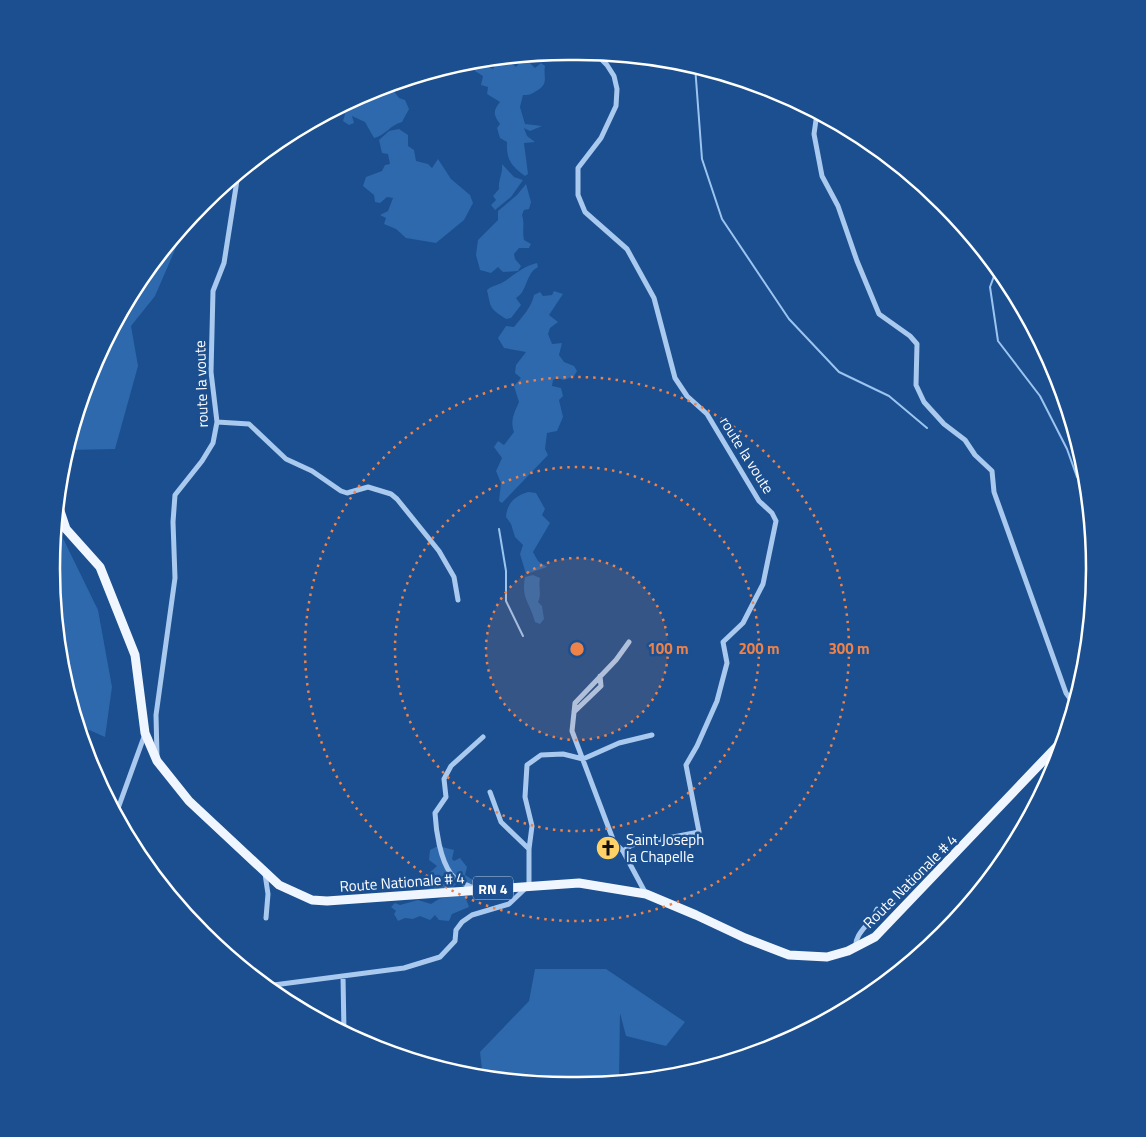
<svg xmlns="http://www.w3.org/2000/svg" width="1146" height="1137" font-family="'Titillium Web',sans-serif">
  <rect width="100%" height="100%" fill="#1b4f8f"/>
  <path fill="#2e69ad" d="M489,59V67L493,69L497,63L512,64L516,67L520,62L530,63L535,68L541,63L545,66C543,77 549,83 538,90C531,94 532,95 523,95L520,107L525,124L542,126L530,131L524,128L527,136L535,142L524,143L528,174L525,176C511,166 506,159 507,142L500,138L497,128L500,124C493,114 493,111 500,102L487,94L488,87L481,85L483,76L475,71V64L472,61Z
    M389,85L399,98L405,100L409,109L402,122C390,125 385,136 374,138L365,122L352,116L354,123L349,125L343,121L345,114L338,108L370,91Z
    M399,129L408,135V146L414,150L416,161L428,164L432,168L438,159L451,179L470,195L473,203L464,220L436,243L406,238L396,229L384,224L386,218L380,215L388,211L393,198L387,197L380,203L375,202L374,195L363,186L366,177L382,171L385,165L390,164L388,154L382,153L379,140L389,131Z
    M502,164L514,177L523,180L511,197L495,210L491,205L496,200L493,196L499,189C498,180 503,173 502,164Z
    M526,184L531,202L529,209L524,210L522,215C525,223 522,231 524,240L531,244L529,248H519L514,254L515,259L521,266L518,271L503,272L498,267L491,273L480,270L476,255L478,240L498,220V211L517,195Z
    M187,222L155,296L131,326L138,366L115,449L67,450L91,371L138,281Z
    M537,263L538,267C525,274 528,291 516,298L521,305L511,318L506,319C489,308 491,308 487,290C493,285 499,285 505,281C515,274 524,266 537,263Z
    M554,291L563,294L549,315L558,322L550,328L548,334L552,344L562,343L559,355L564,362L574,366L577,371L574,376L564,380L557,378L553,380L552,386L561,388L563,396L559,400L563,417L557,431L547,433L545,449L548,455L502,503L499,501L501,483L496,471L502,458L494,447L498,441L504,445L514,432C510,421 514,413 519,402L514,386L521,378L515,373L516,365L526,352L504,348L498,338L506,326L514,327C521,318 532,307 534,295L540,292L543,296L552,295Z
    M528,492L536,493L545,509L542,515L550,523L533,552L538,561L547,567L526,574L520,554L523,545L515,537L511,524L506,517C507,503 515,496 528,492Z
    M56,524L98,610L112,687L105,737L78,725L61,670L51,569Z
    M533,575L540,578C538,587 542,594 538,602L542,606L544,619L540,624L535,622C530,602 521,599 525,577Z
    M438,846L454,850L452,859L454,861L460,858L467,867L465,875L473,880L471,886L457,883L451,889L442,890L438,888L433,890L428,888L430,880L426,876L437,866L429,860L430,850Z
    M454,895L465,896L469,907L452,914L449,921L439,920L435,915L430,920L420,916L413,919L405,918L398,921L394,914L396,911L391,907L395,903L400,905L418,900L431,904L439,899Z
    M535,969H606L685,1022L666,1046L626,1036L620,1013L619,1082L577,1086L483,1077L480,1052L529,1001Z"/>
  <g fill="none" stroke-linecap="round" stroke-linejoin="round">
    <path stroke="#9cc4f0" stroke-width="2" d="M695,66L702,159L722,219L789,319L839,372L889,396L927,428
      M997,268L990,287L998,341L1040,396L1067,449L1077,477
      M499,529L506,571V601L523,636"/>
    <path stroke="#a9c9ee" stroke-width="5" d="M596,54L607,65L614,76L617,89L616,106L601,138L578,168V195L585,212L627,249L654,298L675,378L687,396L707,414L759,501L772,513L776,521L763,584L743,623L723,642L727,663L717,701L697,746L686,765L699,832L632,845L623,851L646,894
      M817,113L814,134L822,176L838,206L857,261L879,314L910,336L917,344L916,385L924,402L944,424L965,440L975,455L992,471L994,492L1066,693L1074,704
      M217,422L249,424L286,459L312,471L341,491L347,493L368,487L391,494L397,499L439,551L454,577L458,600
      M574,712L601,686L600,676
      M157,756L156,715L175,578L173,522L175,495L202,461L213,443L217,422L211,372L213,291L224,263L238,174
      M490,792L501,822L529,849
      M116,814L145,734
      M623,851L614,842L572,731L575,703L616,660L629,642
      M265,874L268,894L266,918
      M474,888C466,885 456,881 451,874C440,859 436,831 435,813L446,797L444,779L451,766L483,737
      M856,947C854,933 872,923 877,909
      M343,976L344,1032
      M266,986L404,968L440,957L455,941L456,930L462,922L472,915L509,904L529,885V849L532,826L525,797L527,765L541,755L563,754L583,759L619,743L652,735"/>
    <path stroke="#f0f6ff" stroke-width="9" d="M58,505L66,529L100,567L135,655L145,733L157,761L189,801L279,885L312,900L327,901L579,883L646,894L696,915L745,938L789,955L827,957L848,951L875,937L1063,740"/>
  </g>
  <circle cx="577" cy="649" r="91" fill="#ee8249" fill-opacity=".12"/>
  <g fill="none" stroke="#ee8249" stroke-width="2.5" stroke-dasharray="2.5 5">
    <circle cx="577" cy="649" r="91"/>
    <circle cx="577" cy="649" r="182"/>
    <circle cx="577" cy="649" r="272"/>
  </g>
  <defs>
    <g id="church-disc" transform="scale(1.25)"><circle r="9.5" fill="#ffd166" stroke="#1b4f8f"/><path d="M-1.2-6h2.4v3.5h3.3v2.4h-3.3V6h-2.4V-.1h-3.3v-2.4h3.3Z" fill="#111"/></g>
  </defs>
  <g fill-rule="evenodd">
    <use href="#church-disc" x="608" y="848"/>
  </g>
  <g text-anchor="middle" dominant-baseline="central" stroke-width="5" stroke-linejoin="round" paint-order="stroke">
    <rect fill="#1b4f8f" stroke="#bbcadd" stroke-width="1" x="473" y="876.5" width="40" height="23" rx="4"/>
    <g font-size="14" font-weight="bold" fill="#fff">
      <text x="493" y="888">RN 4</text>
    </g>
    <g font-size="15" fill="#fff" stroke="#1b4f8f">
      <text transform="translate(201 384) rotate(-92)">route la voute</text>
      <text transform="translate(747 455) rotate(58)">route la voute</text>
      <text transform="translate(910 881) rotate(-45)">Route Nationale # 4</text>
      <text transform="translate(402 882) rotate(-4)">Route Nationale # 4</text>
    </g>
    <g font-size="15" fill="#fff" stroke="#1b4f8f" text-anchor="start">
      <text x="626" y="839">Saint Joseph<tspan x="626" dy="17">la Chapelle</tspan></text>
    </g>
  </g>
  <path d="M0 0H1146V1137H0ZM568 60H578A508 508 0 0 1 1086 568V569A508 508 0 0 1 578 1077H568A508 508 0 0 1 60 569V568A508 508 0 0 1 568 60Z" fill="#1b4f8f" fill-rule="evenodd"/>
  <path fill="none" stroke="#fff" stroke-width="2.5" d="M568 60H578A508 508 0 0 1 1086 568V569A508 508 0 0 1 578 1077H568A508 508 0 0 1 60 569V568A508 508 0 0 1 568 60Z"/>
  <circle cx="577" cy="649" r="8" fill="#ee8249" stroke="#1b4f8f" stroke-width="2.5"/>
  <g font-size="15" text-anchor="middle" font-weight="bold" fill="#ee8249" stroke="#1b4f8f" stroke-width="5" stroke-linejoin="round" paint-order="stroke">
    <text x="668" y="654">100 m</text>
    <text x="759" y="654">200 m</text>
    <text x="849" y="654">300 m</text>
  </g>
</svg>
